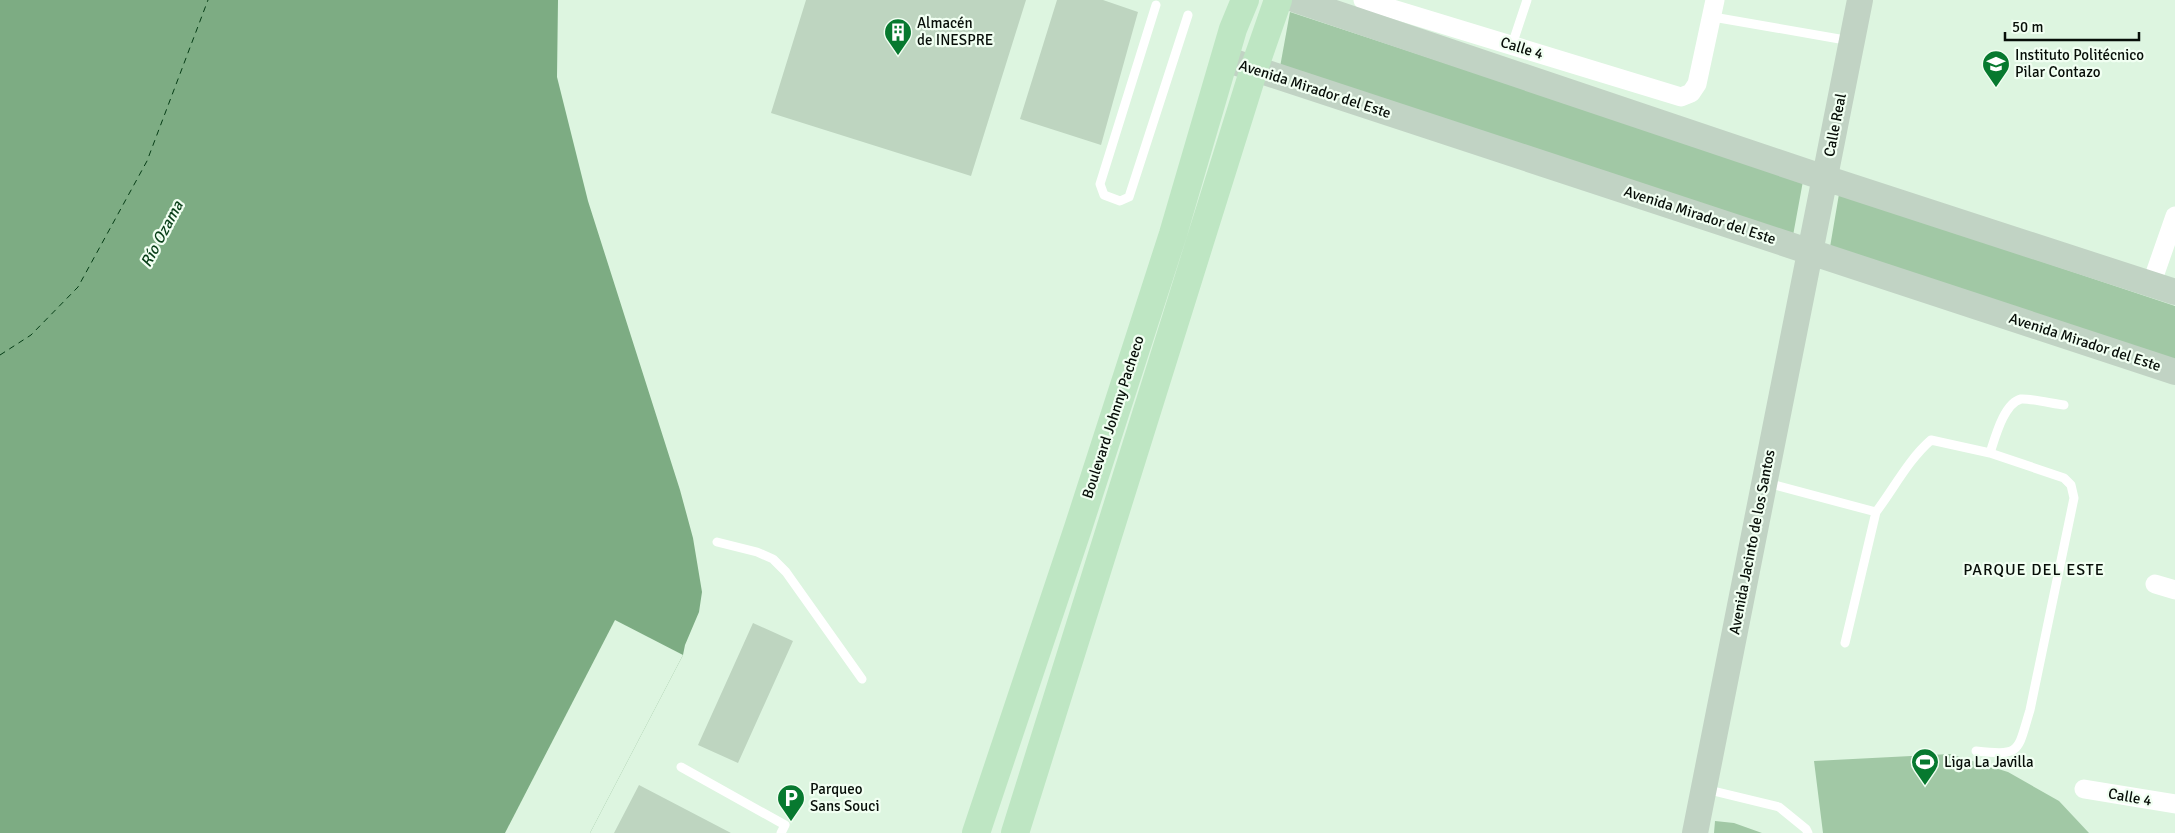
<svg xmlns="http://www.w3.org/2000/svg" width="2175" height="833" font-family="Signika,sans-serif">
  <rect width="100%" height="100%" fill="#ddf5e0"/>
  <path fill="#a1c8a5" d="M1290,12L1803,181L1792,241L1280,67Z
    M1839,194L2175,306V366L1829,253Z
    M1950,754L2008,772L2059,801L2089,833H1823L1814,761Z
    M1715,821L1734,823L1762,833H1714Z"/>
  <path fill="#7dac83" d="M0,0H558L557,77L588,201L680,490L693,538L702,592L699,612L685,645L683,655L590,833H0Z"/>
  <path fill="#ddf5e0" d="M615,620L683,655L590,833H505Z"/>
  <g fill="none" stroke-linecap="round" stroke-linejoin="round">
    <path stroke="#063d16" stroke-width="1" stroke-dasharray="6 5" stroke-linecap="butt" d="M0,355L31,335L78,287L147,161L208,0"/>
  </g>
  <path fill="#bed5c0" d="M806,0H1026L971,176L771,113Z
    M1057,0H1103L1138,12L1101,145L1020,119Z
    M753,623L793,641L738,763L698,745Z
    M639,785L731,833H614Z"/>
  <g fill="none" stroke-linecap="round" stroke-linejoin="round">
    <path stroke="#fff" stroke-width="9" d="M1156,5L1100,184L1104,195L1120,201L1129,197L1188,15
      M1713,17L1851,41
      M1512,45L1527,0
      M1767,483L1876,512C1894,488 1909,459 1931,440L1990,453C1995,438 2004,403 2021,399C2028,398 2055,404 2064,405
      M717,542L757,552L773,559L786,572L862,679
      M1845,643L1876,512
      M1976,751C2022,756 2017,752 2030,710L2074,498L2071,485L2064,478L1990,453
      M681,767L785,825L781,833
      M1705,789L1779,807L1806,829L1808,833"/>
    <path stroke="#fff" stroke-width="19" d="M1363,0L1681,97L1691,93L1697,84L1715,0
      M2151,285L2175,216
      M2155,584L2175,590
      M2084,789L2175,804"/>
    <path stroke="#c1d3c4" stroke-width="26" d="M1296,0L1825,178L2175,292
      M1225,59L2175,372
      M1695,833L1860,0"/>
    <path stroke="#bee6c3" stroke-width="28" d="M976,833L1078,528L1173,234L1233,29L1245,0
      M1015,833L1254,69L1278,0"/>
  </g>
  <defs>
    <g id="building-pin" transform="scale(1.4375)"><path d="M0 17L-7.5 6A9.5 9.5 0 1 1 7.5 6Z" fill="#07792f" stroke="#f1fff2"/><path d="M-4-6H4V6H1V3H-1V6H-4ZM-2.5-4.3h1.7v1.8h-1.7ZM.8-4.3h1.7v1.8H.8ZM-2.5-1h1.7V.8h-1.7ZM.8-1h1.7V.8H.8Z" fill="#fff"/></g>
    <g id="school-pin" transform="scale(1.4375)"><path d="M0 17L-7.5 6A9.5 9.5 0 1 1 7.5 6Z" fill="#07792f" stroke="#f1fff2"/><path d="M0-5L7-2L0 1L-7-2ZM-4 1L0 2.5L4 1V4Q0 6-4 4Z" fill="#fff"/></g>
    <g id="stadium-pin" transform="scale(1.4375)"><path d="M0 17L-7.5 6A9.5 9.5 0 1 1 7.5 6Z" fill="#07792f" stroke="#f1fff2"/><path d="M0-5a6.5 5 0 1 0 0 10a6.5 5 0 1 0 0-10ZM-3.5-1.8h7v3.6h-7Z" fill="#fff"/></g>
    <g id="parking-pin" transform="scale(1.4375)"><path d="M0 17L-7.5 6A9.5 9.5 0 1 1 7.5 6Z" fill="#07792f" stroke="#f1fff2"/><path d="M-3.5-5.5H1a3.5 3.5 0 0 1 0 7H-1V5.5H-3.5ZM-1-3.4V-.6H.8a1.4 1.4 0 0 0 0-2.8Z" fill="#fff"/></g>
  </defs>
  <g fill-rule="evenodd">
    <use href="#building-pin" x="898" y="32"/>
    <use href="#school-pin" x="1996" y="64"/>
    <use href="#stadium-pin" x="1925" y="762"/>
    <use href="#parking-pin" x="791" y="798"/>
  </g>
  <g text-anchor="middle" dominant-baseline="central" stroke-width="4.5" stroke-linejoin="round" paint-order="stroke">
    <g font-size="15" fill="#070e08" stroke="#f1fff2" text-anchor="start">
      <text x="917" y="23">Almacén<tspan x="917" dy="17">de INESPRE</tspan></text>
      <text x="2015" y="55">Instituto Politécnico<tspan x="2015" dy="17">Pilar Contazo</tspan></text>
      <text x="1944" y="762">Liga La Javilla</text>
      <text x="810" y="789">Parqueo<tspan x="810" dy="17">Sans Souci</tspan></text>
    </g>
    <g font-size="15" fill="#070e08" stroke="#f1fff2">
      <text transform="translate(1522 48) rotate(17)">Calle 4</text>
      <text transform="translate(1315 89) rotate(18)">Avenida Mirador del Este</text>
      <text transform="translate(1835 125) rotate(-79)">Calle Real</text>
      <text transform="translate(1700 215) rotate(18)">Avenida Mirador del Este</text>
      <text transform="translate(2085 342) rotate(18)">Avenida Mirador del Este</text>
      <text transform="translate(1113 417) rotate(-72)">Boulevard Johnny Pacheco</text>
      <text transform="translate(1752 542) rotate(-79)">Avenida Jacinto de los Santos</text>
      <text transform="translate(2130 797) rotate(10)">Calle 4</text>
    </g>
    <g font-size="16" font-style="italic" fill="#063d16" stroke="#f1fff2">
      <text transform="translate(162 234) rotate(-62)">Río Ozama</text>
    </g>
    <g font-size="16" letter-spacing="1" fill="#070e08" stroke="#f1fff2">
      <text x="2034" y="570">PARQUE DEL ESTE</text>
    </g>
  </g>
  <path d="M2005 32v8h134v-8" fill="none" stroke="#070e08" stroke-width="2.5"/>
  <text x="2012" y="32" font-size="15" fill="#070e08" stroke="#f1fff2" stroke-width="4" paint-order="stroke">50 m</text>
</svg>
